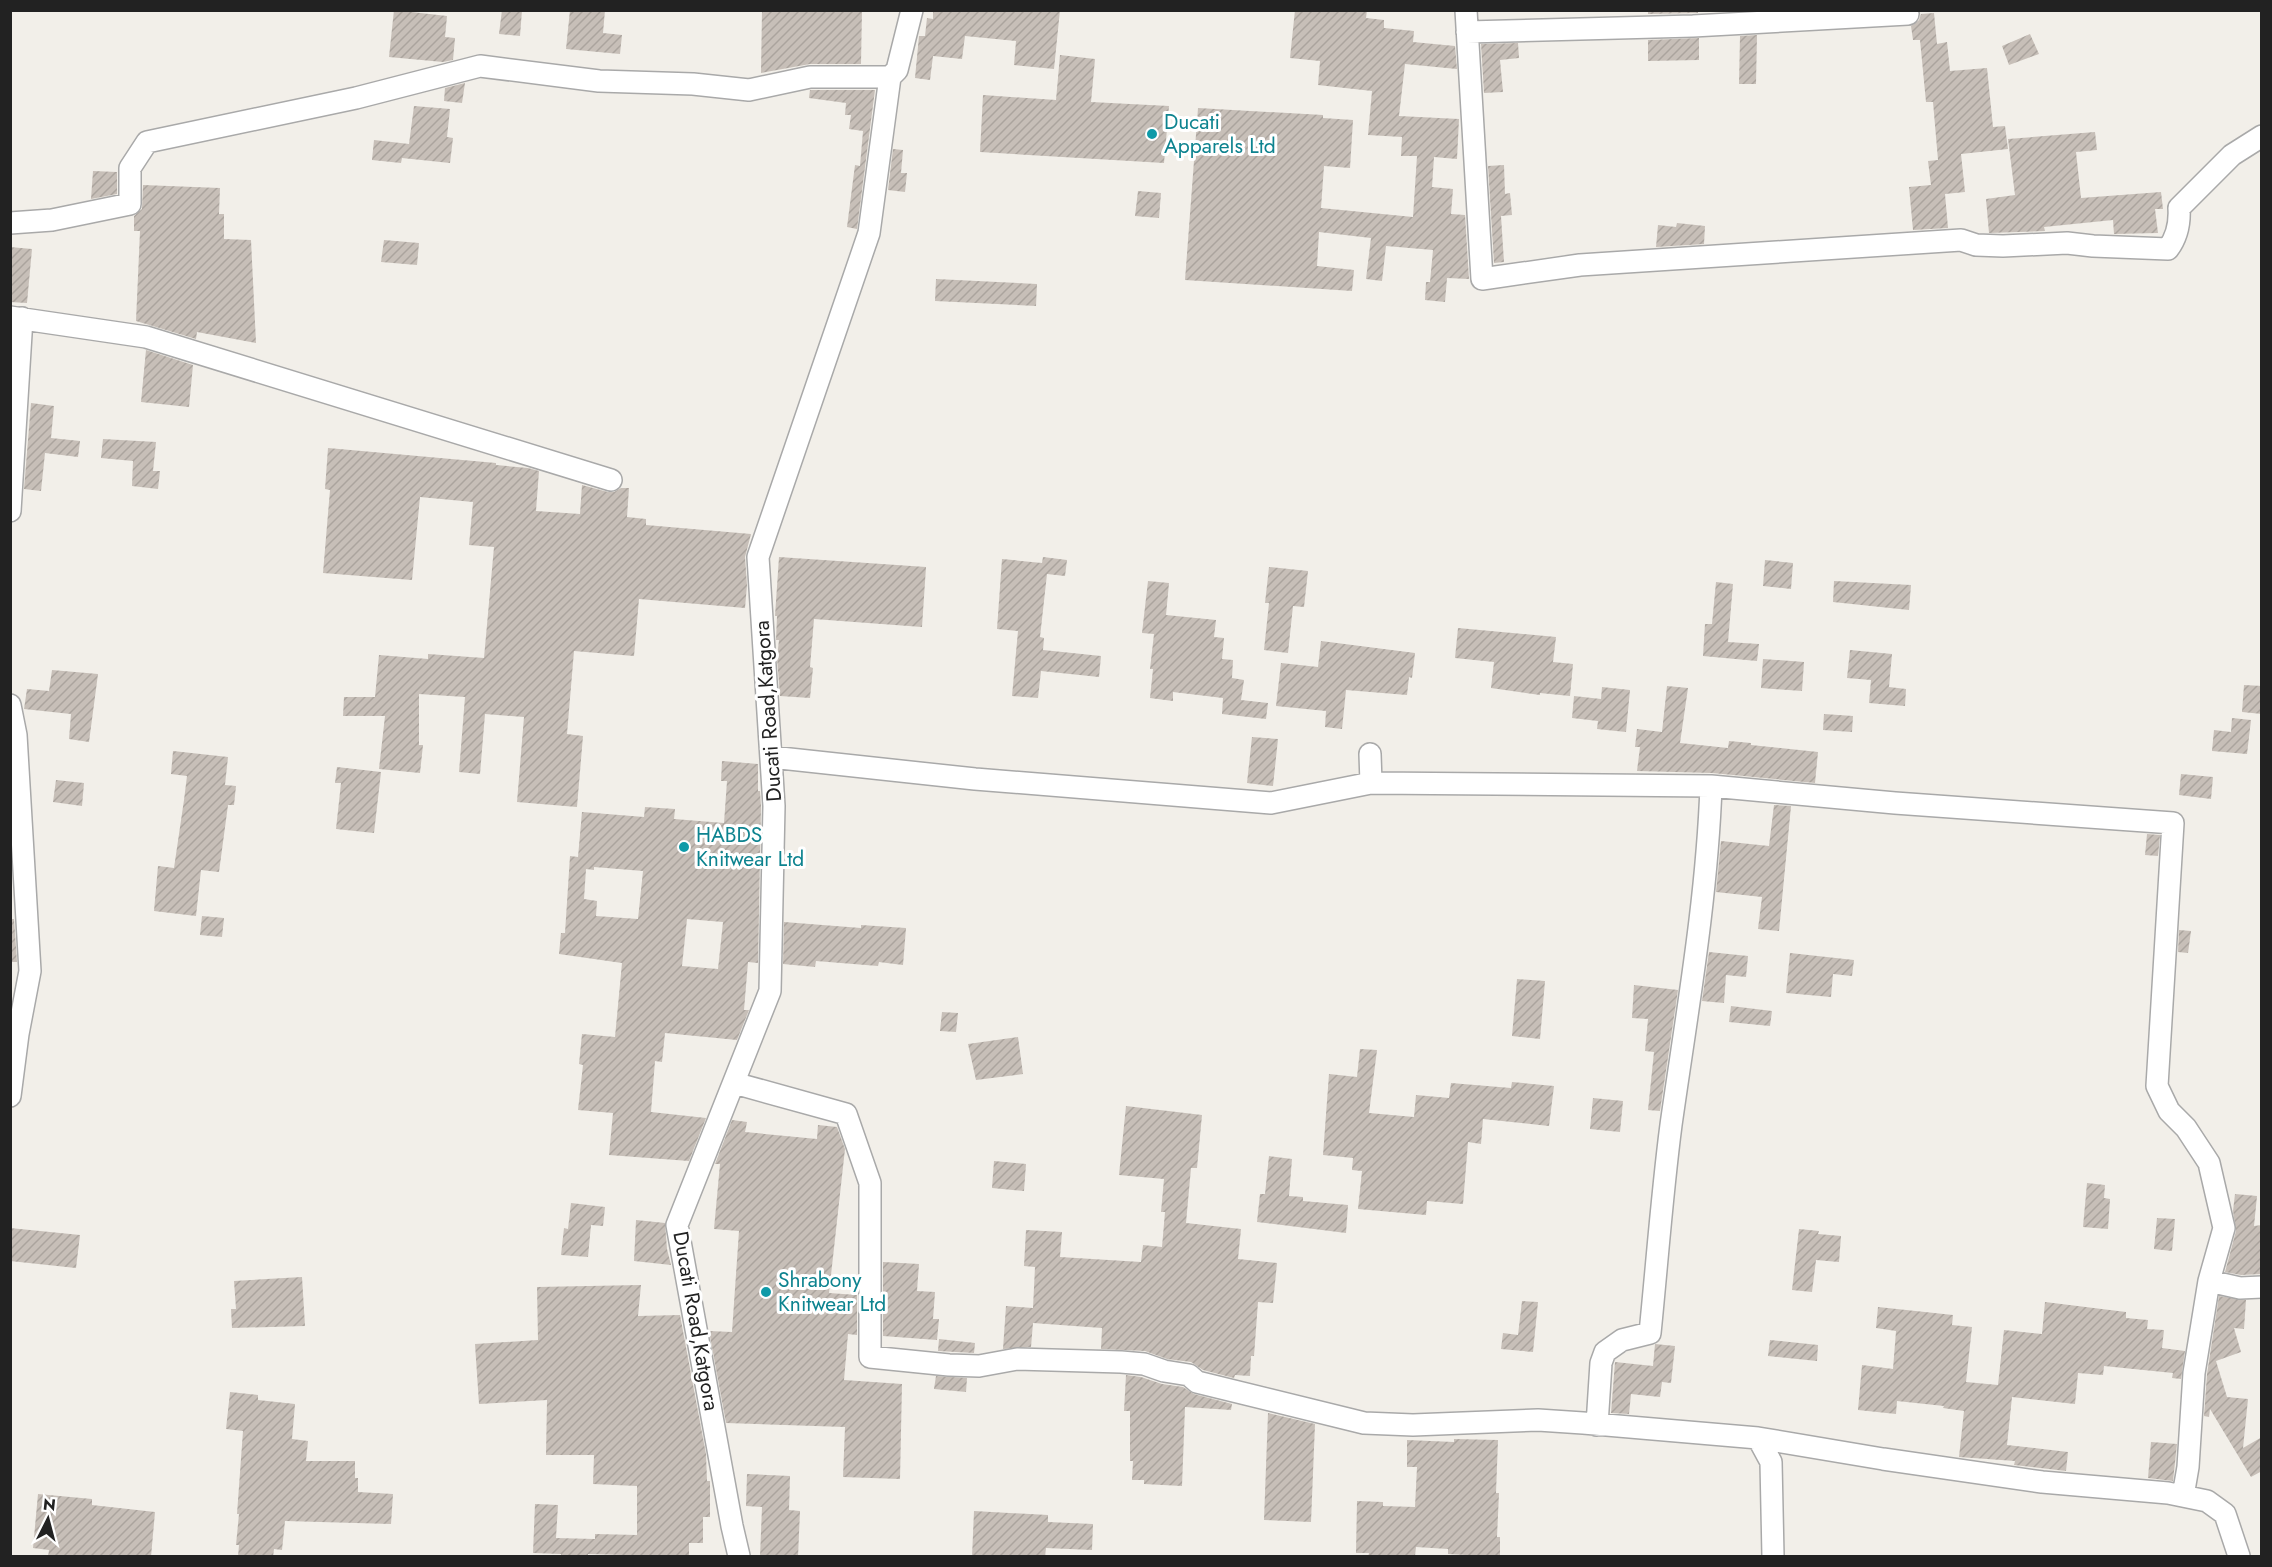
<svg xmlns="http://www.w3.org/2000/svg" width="2272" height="1567" font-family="Jost,sans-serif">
  <defs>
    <pattern id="building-hatch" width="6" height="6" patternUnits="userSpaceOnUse" patternTransform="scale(1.5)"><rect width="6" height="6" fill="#c7bfb8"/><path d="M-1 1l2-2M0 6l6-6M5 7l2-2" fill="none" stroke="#aba49e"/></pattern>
  </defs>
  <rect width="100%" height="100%" fill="#f2efe9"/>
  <path fill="url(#building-hatch)" fill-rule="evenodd" d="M394,10L447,16L445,37L455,38L453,60L443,62L389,57Z
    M502,10H522L520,36L499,34Z
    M570,10H605L603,33L622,35L620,54L566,49Z
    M762,10H862L861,64H810L761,73Z
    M933,10H1060L1054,69L1014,65L1016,41L965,36L962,59L933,56L930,80L915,78L919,36H925L927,18L933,19Z
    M1295,10H1367L1366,18L1384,20V28L1414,31L1413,42L1455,46L1457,69L1405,64L1399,116L1459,119L1457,159L1434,157L1432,187L1453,189L1451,214L1465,215L1469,279L1447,278L1445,302L1425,300L1426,282H1430L1433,250L1386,246L1382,281L1366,279L1371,238L1319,232L1317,266L1354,270L1352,291L1185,280L1198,108L1323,115V118L1353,120L1350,168L1324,166L1321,208L1413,217L1417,156H1401L1402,137L1368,135L1372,91L1318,85L1320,61L1290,58Z
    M1648,10H1698V13L1648,14Z
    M1934,13L1937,44L1947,42L1950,71L1987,68L1993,127L2005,126L2008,149L1961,154L1965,192L1945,194L1948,228L1913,230L1909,187L1931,185L1928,161L1938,160L1933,102H1926L1920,40H1913L1911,26L1919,20L1921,14Z
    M2030,34L2039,54L2009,65L2002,46Z
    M1757,35L1756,84H1739L1740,36Z
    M1699,38V60L1648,61V40Z
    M1518,43L1519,58L1500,60L1503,92L1484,93L1481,44Z
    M1060,55L1095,59L1091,102L1169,106L1164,163L980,152L983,95L1056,100Z
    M465,83L462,103L444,101L445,88Z
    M810,90H875L857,229L847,227L855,165L860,166L863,131L849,129L851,115H845L846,103L809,98Z
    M414,106L450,109L447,137L453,138L450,163L402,158L401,163L372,160L374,140L409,144Z
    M2095,132L2097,150L2076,152L2081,198L2161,192L2163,209H2155L2158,233L2114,234L2113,220L2044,227L2045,231L1989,233L1986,199L2015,195L2008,139Z
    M893,149L903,150L901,173H907L905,192L888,190Z
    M1504,165L1505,194L1510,193L1512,215L1501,216L1504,262L1494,263L1488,166Z
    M93,171L117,172V194L91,199Z
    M143,185L220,188L219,214H224V239L251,240L256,343L197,332L196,339L136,321L140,231H134V216L142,209Z
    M1138,191L1161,193L1159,218L1135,216Z
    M1677,223L1705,226L1704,244L1656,247L1658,225L1676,227Z
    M384,240L419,243L417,265L381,262Z
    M10,247L32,249L27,303L10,302Z
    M936,279L1037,284L1036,306L935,301Z
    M146,350L193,365L189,407L141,402Z
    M31,403L54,406L51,438L80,441L78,457L45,453L41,491L24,489Z
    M103,439L156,442L153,471H160L158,489L132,486L133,461L101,458Z
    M328,448L496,463V465L528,468L539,471L536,511L580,514L582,485L608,492H614L621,488H629L627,517L646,519V525L751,534L745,557L747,585L745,608L639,599L634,656L574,651L567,734L583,736L577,807L517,802L524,717L485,714L480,774L459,772L465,697L419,694V745H423L420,773L379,769L385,716H343L344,697H375L379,655L428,659V654L484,658L494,547L469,545L473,502L420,497L412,580L323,573L330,490L325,489Z
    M779,557L926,567L922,627L814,619L810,667L813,668L810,698L780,696L777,658L779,640H776L777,616H775Z
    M1043,557L1067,560L1065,576L1047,574L1040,637L1044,638L1043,650L1101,656L1099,677L1041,671L1038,698L1012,696L1018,631L997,629L1002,559L1042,563Z
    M1765,560L1793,563L1791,589L1763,586Z
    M1269,567L1308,571L1304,607L1293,606L1288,653L1264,650L1269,603H1265Z
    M1148,581L1169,583L1166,615L1216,620L1214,637L1224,638L1222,659L1233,660L1232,678L1244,680L1241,700L1268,703L1266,719L1222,714L1223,698L1173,692V701L1150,698L1153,669H1150L1154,634L1142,633Z
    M1834,581L1911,585L1909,610L1833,602Z
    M1716,582L1733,584L1728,642L1759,644L1757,661L1703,656L1705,624H1712Z
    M1458,628L1556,637L1553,662L1573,664L1570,696L1540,693V695L1491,688L1494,662L1455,658Z
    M1321,641L1415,653L1412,678L1409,677L1407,695L1346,690L1342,729L1325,727L1326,711L1276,706L1281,663L1318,667Z
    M1850,650L1892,654L1889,687L1906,689L1905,706L1869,703L1871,680L1847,678Z
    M1763,659L1804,662L1802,691L1761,688Z
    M52,670L98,674L89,742L69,739L71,714L24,709L27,689L49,691Z
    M2244,685L2262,686V714L2242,712Z
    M1667,686L1688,688L1680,743L1728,748L1729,741L1751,743V745L1818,752L1815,783L1712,773L1637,771L1640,747H1635L1637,729L1662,732Z
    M1602,687L1630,690L1626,732L1597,729L1598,721L1572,718L1574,696L1601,699Z
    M1824,714L1853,716L1852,732L1823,730Z
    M2232,718L2251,720L2247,754L2212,751L2214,730L2231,732Z
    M1252,737L1278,739L1273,786L1247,783Z
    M173,751L228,757L225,785L236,786L234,805H228L219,872L201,870L196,916L154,911L158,866L174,868L184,800L187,776L171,774Z
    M722,761L758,764V791H760L761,806L758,963L748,962L744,1010H749L737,1040L665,1033L662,1062L655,1061L651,1112L706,1118L689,1161L609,1155L613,1113L578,1110L583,1065L579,1064L582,1034L615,1037L622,963L559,954L561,933H565L570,856L578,857L582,812L644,817L645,807L675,809L674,819L724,823L727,781H721ZM594,867L643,871L638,919L596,916L597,901L584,899L586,869L594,870ZM687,919L723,922L718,969L682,966Z
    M337,767L381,772L374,833L336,829L341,783H335Z
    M2181,774L2213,777L2211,799L2179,795Z
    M56,780L84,783L82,806L53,802Z
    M1774,805L1791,806L1779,931L1758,929L1762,897L1716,892L1721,841L1769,846Z
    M2147,834L2160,835L2158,856L2145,855Z
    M202,916L224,918L222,937L200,935Z
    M10,919H14L17,962H10Z
    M784,922L861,928V925L906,928L903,965L879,962L878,966L816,961L815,967L783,964Z
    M2179,930L2191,931L2188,953L2178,952Z
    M1709,952L1748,956L1746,977L1726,975L1724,1003L1702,1001Z
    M1790,953L1854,960L1852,976L1833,974L1831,997L1786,993Z
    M1517,979L1545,981L1540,1039L1512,1036Z
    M1634,985L1678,990L1660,1111L1648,1110L1654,1052L1645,1051L1648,1019L1632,1018Z
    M1731,1006L1772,1011L1770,1026L1729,1022Z
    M942,1012L958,1013L956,1032L940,1031Z
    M1018,1037L1023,1074L976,1080L968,1044Z
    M1360,1049L1377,1050L1369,1113L1414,1117L1416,1095L1449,1098L1451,1083L1511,1088L1512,1082L1554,1086L1549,1126L1483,1119L1481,1144L1468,1142L1463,1204L1427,1201L1426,1215L1358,1209L1362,1171L1352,1170L1353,1158L1323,1155L1329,1074L1357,1077Z
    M1593,1098L1623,1101L1620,1132L1590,1129Z
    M1126,1106L1202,1115L1197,1168H1191L1186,1223L1241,1229L1238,1259L1277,1263L1273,1303L1258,1302L1254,1356H1251L1250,1376L1235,1375L1234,1378L1203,1370L1191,1362L1167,1359L1145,1351L1101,1349L1102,1328L1033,1323L1031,1347L1003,1349L1006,1306L1033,1308L1035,1267L1024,1266L1026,1230L1062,1232L1060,1257L1141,1262L1143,1245L1162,1247L1165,1212H1161L1164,1179L1119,1175Z
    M732,1120L747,1122L745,1132L817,1139L818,1125L837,1127L845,1149L829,1293L857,1295V1335L848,1334L844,1380L902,1384L900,1479L843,1477L845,1427L726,1423L709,1331L732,1332L739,1231L714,1229L720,1164H715Z
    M1269,1156L1292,1159L1289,1196L1303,1197V1201L1348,1205L1346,1233L1257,1222L1260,1194H1265Z
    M994,1161L1026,1164L1024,1191L992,1188Z
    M2087,1183L2105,1185L2104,1198L2110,1199L2108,1229L2083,1227Z
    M2235,1194L2257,1196L2254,1226L2262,1225V1274L2241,1275L2225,1272L2236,1231L2233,1211Z
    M571,1203L605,1207L603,1226L591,1225L588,1257L561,1255L564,1228L568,1229Z
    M2157,1218L2175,1219L2172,1251L2154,1249Z
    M636,1220L665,1223L667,1249L671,1265L634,1261Z
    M10,1228L80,1235L76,1268L10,1261Z
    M1799,1229L1819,1231L1818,1234L1841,1236L1839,1262L1816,1260L1812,1292L1792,1290Z
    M883,1262L919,1264L917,1291L935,1292L933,1319H939L937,1340L883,1336Z
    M302,1277L305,1326L232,1328L231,1309H236L234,1281Z
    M641,1285L638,1316L680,1315L706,1454L707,1481H710V1517H703V1543H689V1557L588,1554V1557H561V1554L533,1553L535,1504L558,1505L556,1538L595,1539V1534L637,1535V1486L593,1484L594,1455H546L547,1400L479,1404L475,1344L538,1340L537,1287Z
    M2219,1296L2246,1300L2244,1329L2234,1328L2241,1352L2216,1361L2227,1397L2248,1399L2243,1448L2262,1437V1471L2251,1477L2210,1409L2209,1417L2204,1416L2207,1374Z
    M1522,1301L1538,1302L1533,1352L1501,1349L1503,1333L1518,1335Z
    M2045,1302L2126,1312V1318L2148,1320L2147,1329L2164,1330L2162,1348L2185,1351L2181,1379L2172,1378L2173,1373L2104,1366L2103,1375L2078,1373L2075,1404L2012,1397L2007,1445L2068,1452L2066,1471L2014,1465L2015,1461L1959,1457L1964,1411L1943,1408L1944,1406L1897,1401L1896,1414L1858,1410L1862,1365L1893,1369L1896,1331L1876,1328L1878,1307L1953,1315L1952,1325L1972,1327L1966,1382L1998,1385L2004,1330L2042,1334Z
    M939,1339L975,1343L974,1353L938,1351Z
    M1770,1340L1818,1345L1817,1361L1768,1356Z
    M1655,1344L1675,1346L1671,1383L1662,1382L1660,1397L1631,1394L1629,1414L1611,1413L1615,1362L1653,1366Z
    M1126,1375L1141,1377L1162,1384L1183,1387L1194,1394L1232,1404L1231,1410L1185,1407L1182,1486L1144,1484V1480H1132L1133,1461H1130V1411H1124Z
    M936,1376L967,1378L966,1392L934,1389Z
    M230,1392L258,1395V1400L295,1404L292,1439L308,1441L306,1461H355V1478H358V1492L393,1494L391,1524L285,1521L282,1550L274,1549L273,1557H238L239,1545H236L239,1514H237L243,1431L226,1429Z
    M1268,1413L1315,1424L1311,1522L1264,1520Z
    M1454,1439L1498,1440L1496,1493H1499L1497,1537H1500V1557L1448,1554V1549L1416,1547L1415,1556L1368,1557L1369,1553H1356L1357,1501L1383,1502V1506L1415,1507L1417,1467H1407V1440L1454,1442Z
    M2151,1442L2177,1444L2173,1481L2148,1478Z
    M747,1474L790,1476L789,1510L800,1511L798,1557H760L762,1507L746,1506Z
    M38,1494L92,1499V1505L155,1512L151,1557H48L49,1550L33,1548Z
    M974,1511L1048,1515V1522L1093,1524L1092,1550L1046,1548L1045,1557H972Z"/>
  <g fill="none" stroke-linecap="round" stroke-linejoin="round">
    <g stroke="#a9a9a9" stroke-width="24">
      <path id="minor" d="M1466,10L1482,279L1580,265L1961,240L1976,245L2003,246L2067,243L2093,246L2168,249C2177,237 2180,223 2179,208L2232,155L2262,136
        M1467,32L1693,26L1908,14
        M10,223L52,220L130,204V168L147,142L356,98L480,66L599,81L693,84L749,90L810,77H890
        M10,317L146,337L611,480
        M10,511L22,318
        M10,705L16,735L30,971L18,1034L10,1096
        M1370,754L1371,783L1711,786L1895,803L2173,823L2157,1086L2169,1111L2186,1128L2209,1163L2224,1228L2209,1281
        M771,757L975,779L1271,803L1371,783
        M734,1083L846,1114L870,1183V1357L949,1365L979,1366L1017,1359L1121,1362L1144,1364L1164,1371L1189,1375L1197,1382L1364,1423L1413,1425L1538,1420L1583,1423L1758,1438L1883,1459L2042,1482L2168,1493L2207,1501L2225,1514L2239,1556
        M1597,1425L1601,1363L1605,1352L1622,1340L1650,1333C1657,1264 1662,1194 1671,1125C1687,1012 1707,900 1711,786
        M1758,1438L1771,1462L1773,1556
        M2183,1496L2188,1467L2194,1373L2209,1281L2240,1288L2262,1287
        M739,1556L732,1526L677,1225L770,991L774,806L758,557L869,233L890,77L897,70L912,10"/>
    </g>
    <use href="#minor" stroke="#fff" stroke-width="21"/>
  </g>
  <g fill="#0f9aa8" stroke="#fff" stroke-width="2">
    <circle cx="1152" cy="134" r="6"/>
    <circle cx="684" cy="847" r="6"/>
    <circle cx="766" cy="1292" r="6"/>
  </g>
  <g text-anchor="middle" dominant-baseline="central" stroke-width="6" stroke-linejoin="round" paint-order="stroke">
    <g font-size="21" fill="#0d838f" stroke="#fff" text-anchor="start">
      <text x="1164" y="122">Ducati<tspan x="1164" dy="24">Apparels Ltd</tspan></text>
      <text x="696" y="835">HABDS<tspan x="696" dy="24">Knitwear Ltd</tspan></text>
      <text x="778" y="1280">Shrabony<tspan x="778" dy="24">Knitwear Ltd</tspan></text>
    </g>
    <g font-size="21" fill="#222" stroke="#fff">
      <text transform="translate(768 711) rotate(-94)">Ducati Road,Katgora</text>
      <text transform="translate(696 1321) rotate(80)">Ducati Road,Katgora</text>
    </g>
  </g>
  <rect width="2272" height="1567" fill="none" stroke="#222222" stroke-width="24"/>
  <g transform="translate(48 1519) rotate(6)" stroke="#ffffff" stroke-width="4.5" paint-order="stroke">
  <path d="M0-4.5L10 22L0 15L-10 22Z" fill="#222222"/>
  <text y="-9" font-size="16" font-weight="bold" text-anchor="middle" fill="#222222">N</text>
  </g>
</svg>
